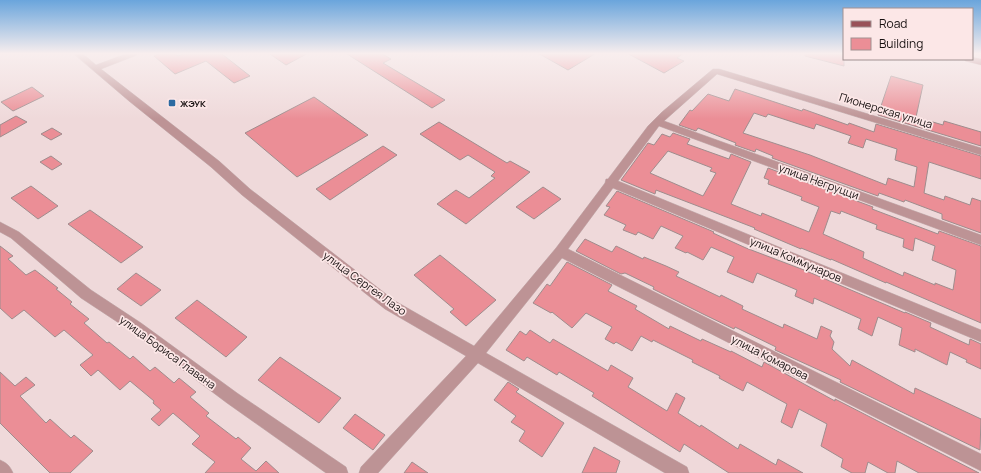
<svg xmlns="http://www.w3.org/2000/svg" width="981" height="473" font-family="Manrope,sans-serif">
  <rect width="100%" height="100%" fill="#efd9da"/>
  <path fill="#eb8e96" stroke="#9f8c8d" fill-rule="evenodd" d="M162,52H173L178,56L188,52H226L222,54L250,76L234,83L206,61L175,74L154,56Z
    M267,52H310L286,65Z
    M344,52H379L391,59L383,63L445,100L432,108Z
    M536,52H598L568,70Z
    M625,52H685L677,58L684,61L664,73Z
    M805,52H844V66L805,56Z
    M891,76L923,85L916,117L943,125L944,121L981,132V146L878,115Z
    M32,87L44,96L13,111L1,102Z
    M735,89L802,111L803,109L848,125L849,123L874,132L876,124L981,156V179L929,162L924,193L944,200L945,196L970,205L972,198L981,201V233L942,219V214L905,200L904,202L879,193L878,196L772,158L773,156L756,149L755,152L735,145L736,143L698,128L696,131L679,125L690,110L692,111L708,94L729,101ZM754,113L766,117L768,114L814,129L816,124L851,136L848,143L863,148L866,139L897,149L895,160L917,167L914,187L888,178L886,185L810,155L743,133Z
    M314,97L368,135L297,177L245,133Z
    M16,116L27,122L0,137V125Z
    M439,122L507,163L510,161L530,172L466,224L437,204L456,190L469,198L495,178L491,176L495,172L468,155L460,160L420,134Z
    M52,128L62,134L51,140L41,134Z
    M673,133L690,139L687,144L729,159L731,154L751,162L731,204L761,216L762,213L809,232L819,207L801,200L802,197L768,184L769,180L764,178L768,168L873,207L872,209L938,234L939,231L981,246V323L886,282V283L831,259V260L801,248V249L754,229L755,228L656,190L655,194L621,180L648,143L654,145L662,134L670,137ZM668,151L712,168L710,171L716,173L703,196L650,173ZM831,211L840,214L841,211L877,225L876,229L904,239L903,247L913,251L915,238L935,246L932,260L956,270L953,290L935,283V285L904,272L903,276L863,258L864,252L823,234Z
    M383,146L397,155L330,200L316,189Z
    M51,156L62,164L52,170L40,162Z
    M31,186L58,206L38,219L11,198Z
    M543,187L561,199L534,219L516,207Z
    M617,191L714,232L713,233L746,248L804,270L905,313V312L931,323L930,327L969,345L970,339L981,344V369L966,362L967,360L950,352L947,365L915,349V352L899,345L902,328L878,317L872,336L858,329L861,319L814,298L813,304L795,296L797,290L757,273L753,283L727,272L734,257L711,247L703,260L687,252L686,253L675,248L683,236L661,226L653,239L638,232L636,235L623,230L626,225L604,215L610,207L606,206Z
    M90,210L143,247L121,263L68,224Z
    M585,239L612,252L616,246L643,259L644,257L666,266L679,272L676,276L720,297L721,295L743,306L742,309L783,328L784,324L817,339L821,326L832,331L830,336L834,342L832,349L850,366L852,360L914,394L915,388L981,419L980,450L840,382L841,380L775,350L776,347L735,327L734,329L703,314L653,289L654,287L625,273L621,274L576,251Z
    M0,246L13,256L8,259L26,275L35,270L58,288L56,289L72,302L70,304L89,319L84,323L107,343L109,342L130,359L133,356L150,371L155,367L174,383L179,378L196,392L190,397L209,413L206,416L236,439L238,437L251,448L241,459L256,471L266,461L279,473H205L215,462L192,444L200,436L173,413L159,426L151,419L161,410L153,403L154,401L130,381L120,390L98,370L91,376L80,365L93,355L64,330L55,337L24,310L12,319L0,308Z
    M440,255L496,300L466,326L450,312L454,309L414,275Z
    M567,262L612,285L608,291L637,306L635,309L669,329L670,326L701,341L702,339L731,352V351L762,367L764,362L835,401V399L979,473H919L897,461L895,473H888L868,462L865,473H852L841,467L843,459L821,446L827,424L799,409L792,428L781,422L787,404L747,382L743,391L719,378L720,376L692,362L693,360L653,340L652,342L641,336L632,351L616,342L614,344L605,339L612,327L586,313L572,328L552,312L551,313L533,303L547,284L550,286Z
    M136,273L161,290L141,306L117,289Z
    M197,300L247,337L226,357L175,318Z
    M530,330L550,343L553,339L608,371L611,365L633,378L628,387L667,411L676,393L685,398L678,413L700,427L701,425L738,449L740,444L776,465L778,459L803,473H729L684,444L680,452L592,396L594,393L559,372L557,375L527,357L524,361L506,350L520,331L526,335Z
    M280,357L341,398L319,423L258,380Z
    M0,372L15,386L26,377L35,385L20,396L46,423L50,419L71,438L74,435L93,451L70,473H50L0,423Z
    M508,382L519,389L516,392L564,423L542,457L519,441L525,431L511,422L516,416L494,400Z
    M355,414L385,435L373,450L343,428Z
    M594,447L620,461L616,473H582Z
    M412,462L428,473H404Z"/>
  <g fill="none" stroke-linecap="round" stroke-linejoin="round">
    <g stroke="#c8b5b6" stroke-width="1">
      <path id="minor" d="M73,53H82L96,65L128,53H138L137,55L101,69L219,161L250,189L395,301L474,346L556,248L605,183L606,179H608L648,126L662,112L713,69H719L981,148V155L717,74L664,121L981,235V245L659,126L618,181L981,330V342L613,188L568,249L981,454V471L562,258L486,353L687,467L689,473H665L478,363L378,473H359L361,467L466,356L385,309L242,195L211,167L129,101Z
        M0,222L19,232L91,290L141,323L237,393L346,467L348,473H326L227,403L131,331L81,298L11,238L0,232Z
        M0,460C7,463 10,466 13,473H0Z"/>
    </g>
    <g stroke="#c8b5b6" stroke-width="1">
      <path id="major" d="M972,57L981,59V65L965,61L964,59H972Z"/>
    </g>
    <use href="#minor" fill="#bd9395" fill-rule="evenodd"/>
    <use href="#major" fill="#995158" fill-rule="evenodd"/>
  </g>
  <linearGradient id="sky" x2="0" y2="1"><stop stop-color="#6aa5dc"/><stop offset="0.45" stop-color="#f8eeee"/><stop offset="1" stop-color="#f8eeee" stop-opacity="0"/></linearGradient>
  <rect width="981" height="119" fill="url(#sky)"/>
  <rect fill="#2c6aa1" stroke="#fce7e7" stroke-width="1.5" x="168" y="99" width="8" height="8" rx="2"/>
  <g text-anchor="middle" dominant-baseline="central" stroke-width="3.5" stroke-linejoin="round" paint-order="stroke">
    <g font-size="9" font-weight="bold" fill="#181111" stroke="#fce7e7" text-anchor="start">
      <text x="180" y="103">ЖЭУК</text>
    </g>
    <g font-size="11" fill="#181111" stroke="#fce7e7">
      <text transform="translate(886 110) rotate(17)">Пионерская улица</text>
      <text transform="translate(819 181) rotate(20)">улица Негруцци</text>
      <text transform="translate(796 259) rotate(23)">улица Коммунаров</text>
      <text transform="translate(365 283) rotate(36)">улица Сергея Лазо</text>
      <text transform="translate(168 352) rotate(36)">улица Бориса Главана</text>
      <text transform="translate(770 357) rotate(27)">улица Комарова</text>
    </g>
  </g>
  <rect x="843" y="8" width="130" height="52" fill="#fce7e7" stroke="#a19191"/>
  <rect x="851" y="21" width="20" height="6" fill="#995158" stroke="#a19191"/>
  <text x="879" y="28" font-size="12" fill="#181111">Road</text>
  <rect x="851" y="38" width="20" height="12" fill="#eb8e96" stroke="#a19191"/>
  <text x="879" y="48" font-size="12" fill="#181111">Building</text>
</svg>
